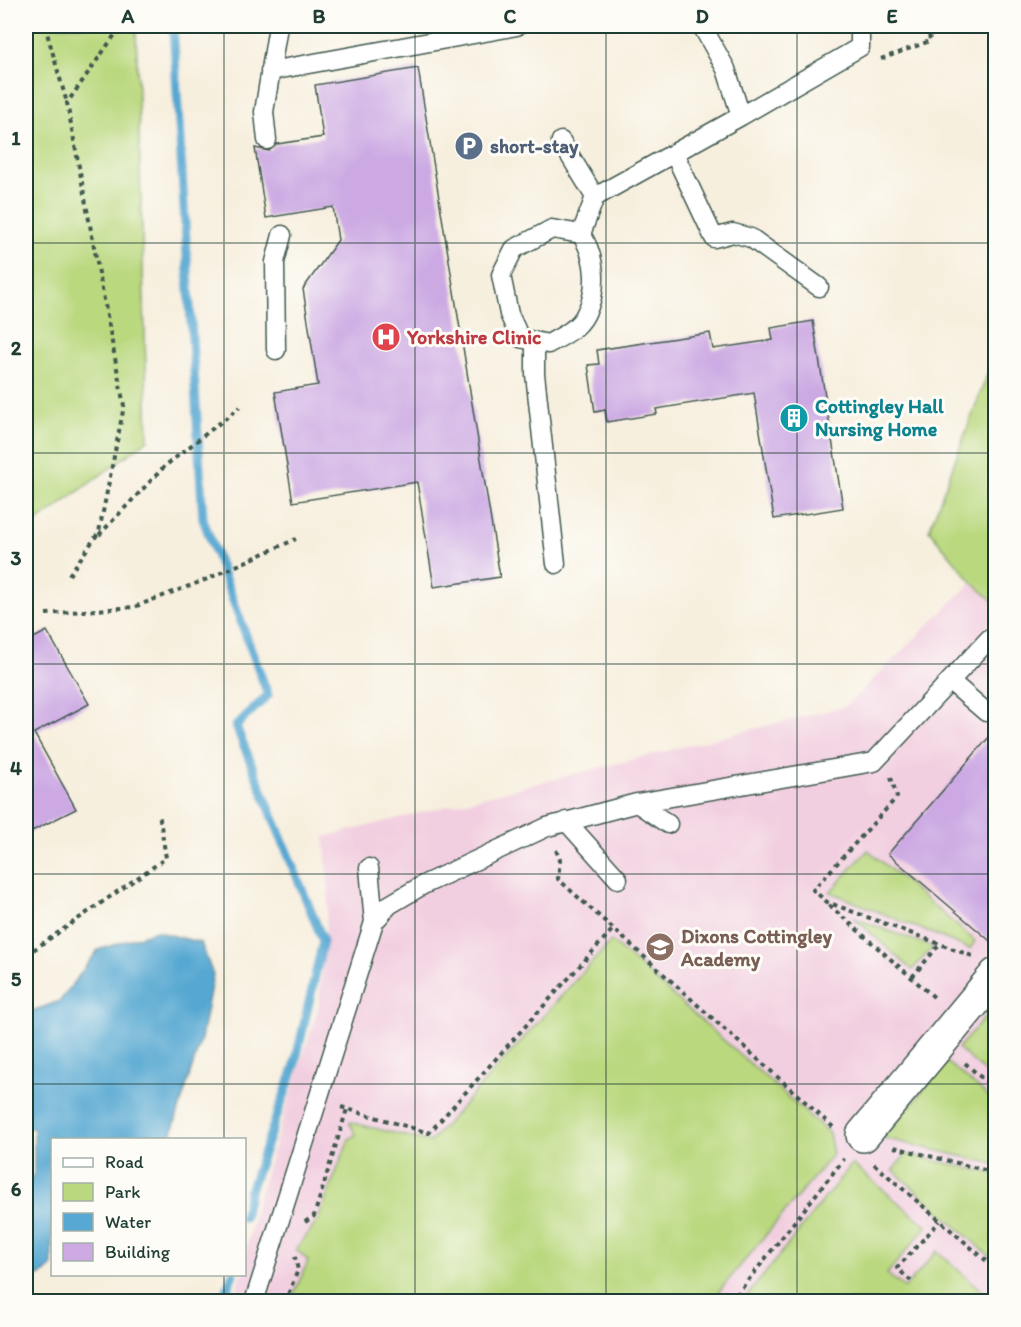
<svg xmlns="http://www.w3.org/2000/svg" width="1021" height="1327" font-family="Itim,sans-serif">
  <rect width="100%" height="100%" fill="#fdfcf7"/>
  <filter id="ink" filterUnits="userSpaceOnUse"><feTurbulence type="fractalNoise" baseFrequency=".0167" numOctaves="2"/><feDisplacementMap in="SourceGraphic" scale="12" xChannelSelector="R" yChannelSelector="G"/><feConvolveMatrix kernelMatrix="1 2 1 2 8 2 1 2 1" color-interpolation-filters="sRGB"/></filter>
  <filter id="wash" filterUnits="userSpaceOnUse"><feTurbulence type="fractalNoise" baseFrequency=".008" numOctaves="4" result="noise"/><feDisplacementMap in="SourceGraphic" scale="24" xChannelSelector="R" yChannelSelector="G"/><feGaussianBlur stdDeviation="1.35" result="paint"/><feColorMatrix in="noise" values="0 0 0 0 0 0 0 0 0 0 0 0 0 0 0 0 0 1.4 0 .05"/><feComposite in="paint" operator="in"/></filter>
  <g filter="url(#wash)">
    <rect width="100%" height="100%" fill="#f7efde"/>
    <path fill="#f2cfe0" d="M972,582L995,603V1301L234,1302L240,1275L244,1274L245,1256L255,1207L319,1005L329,888L324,837L846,706Z"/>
    <path fill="#bad87e" stroke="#6c8a59" stroke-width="1.5" d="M26,26H136L148,440L26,530Z
      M995,354L996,603H995L972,582L929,530Z
      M868,850L975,941L970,949L830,892Z
      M854,918L933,947L912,970Z
      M611,941L829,1133L833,1154L711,1301H291L308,1261L296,1249L317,1222L349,1139L356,1135L349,1122L430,1142Z
      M995,1006V1081L958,1048Z
      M947,1062L995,1102V1164L883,1138Z
      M906,1154L995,1174V1261L893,1170Z
      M852,1164L927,1226L887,1274L905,1288L937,1251L993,1301H743Z"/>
    <path fill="#57a8d2" stroke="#3b7283" stroke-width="1.5" d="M156,931L201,943L213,975L201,1039L170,1139L52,1140V1267L41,1275L26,1280V1188L34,1173V1129L26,1127V1013L60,1001L98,950Z"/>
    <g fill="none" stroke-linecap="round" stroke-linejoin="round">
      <path stroke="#57a8d2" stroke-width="9" d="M173,26L203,519L268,695L236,726L323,941L294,1068L249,1193L244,1218
        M222,1302L233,1274"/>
    </g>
    <g id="blocks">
      <path fill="#cca9e3" d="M418,68L500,577L434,587L417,482L293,502L275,392L318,385L303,289L338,240L333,207L266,218L255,148L269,151L277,144L323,137L315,85Z
        M813,321L843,508L774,519L754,393L656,409L657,414L607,422L605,410L595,412L588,365L599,364L597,350L710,333L713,349L773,340L771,328Z
        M47,631L89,704L34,733L76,809L26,834V642Z
        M996,729V946L888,854Z"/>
    </g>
  </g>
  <g filter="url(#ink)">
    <use href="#blocks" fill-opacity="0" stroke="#3f584e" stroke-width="1.5"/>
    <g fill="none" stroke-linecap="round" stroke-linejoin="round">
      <g stroke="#3f584e" stroke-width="21">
        <path id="lane" d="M270,71L517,26
          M741,116L860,47V26
          M267,140L264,112L278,26
          M561,141L595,197
          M674,153L714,238L733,233L751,238L819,287
          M552,229L581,234C596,257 599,290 585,315C578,329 561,337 548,344L520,338L509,314L501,275L514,249Z
          M581,234L595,197L741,116L726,69L702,26
          M535,341V374L556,564
          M276,350L275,262L282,235
          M950,681L986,712
          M637,803L874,762L990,638
          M566,821L618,879
          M369,868L374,922
          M254,1302L374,922L389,905L423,885L547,827L637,803L668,824"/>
      </g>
      <g stroke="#3f584e" stroke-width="36">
        <path id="street" d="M863,1135L996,975"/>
      </g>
      <path stroke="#3f584e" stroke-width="4" stroke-dasharray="4.5 4.5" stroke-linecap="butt" d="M45,26L67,103
        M881,59L930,41L928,26
        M99,535L165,466L240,407
        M69,575L99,532L124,406L67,103L121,26
        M46,614L134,607L205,580L296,539
        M891,777L897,797L813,890L827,902L972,956
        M556,850L560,860L558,879L833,1127
        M829,905L936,999
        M26,955L166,858L159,813
        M912,977L940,944
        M965,1063L996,1091
        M341,1107L429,1133L613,929
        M894,1147L996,1173
        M874,1164L996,1269
        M305,1222L314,1216L347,1109
        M911,1281L897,1268L940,1221
        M285,1302L298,1270L295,1257
        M731,1302L844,1159"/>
      <use href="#lane" stroke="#fff" stroke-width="18"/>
      <use href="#street" stroke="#fff" stroke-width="33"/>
    </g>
  </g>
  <path fill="none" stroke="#1f3d34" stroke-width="1.5" stroke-opacity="0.55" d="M224,26V1140M415,26V1302M606,26V1302M797,26V1302M26,243H996M26,453H996M26,664H996M26,874H996M26,1084H996M224,1274V1302"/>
  <defs>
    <g id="parking-disc" transform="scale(1.5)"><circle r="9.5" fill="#5c6f8a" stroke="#fdfcf7"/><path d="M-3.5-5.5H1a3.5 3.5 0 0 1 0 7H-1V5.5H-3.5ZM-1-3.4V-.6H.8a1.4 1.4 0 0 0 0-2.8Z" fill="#fff"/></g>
    <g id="hospital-disc" transform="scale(1.5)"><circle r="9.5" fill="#e0444e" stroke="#fdfcf7"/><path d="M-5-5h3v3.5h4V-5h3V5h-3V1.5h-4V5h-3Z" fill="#fff"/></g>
    <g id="building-disc" transform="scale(1.5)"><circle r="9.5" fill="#0f9aa8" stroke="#fdfcf7"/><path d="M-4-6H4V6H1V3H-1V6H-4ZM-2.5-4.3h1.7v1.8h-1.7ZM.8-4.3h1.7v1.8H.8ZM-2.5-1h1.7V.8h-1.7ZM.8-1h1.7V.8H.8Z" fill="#fff"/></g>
    <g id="school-disc" transform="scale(1.5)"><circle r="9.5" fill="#8d6e63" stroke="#fdfcf7"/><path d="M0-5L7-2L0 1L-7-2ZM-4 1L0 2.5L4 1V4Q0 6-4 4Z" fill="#fff"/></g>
  </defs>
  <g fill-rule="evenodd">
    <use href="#parking-disc" x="469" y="146"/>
    <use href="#hospital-disc" x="386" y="337"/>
    <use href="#building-disc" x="794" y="418"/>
    <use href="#school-disc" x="660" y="947"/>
  </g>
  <g text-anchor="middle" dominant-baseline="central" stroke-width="6" stroke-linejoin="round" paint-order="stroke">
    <g font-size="20" font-weight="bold" fill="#4e5e75" stroke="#fdfcf7" text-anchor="start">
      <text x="490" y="146">short-stay</text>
    </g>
    <g font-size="20" font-weight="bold" fill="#be3a42" stroke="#fdfcf7" text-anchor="start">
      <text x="407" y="337">Yorkshire Clinic</text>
    </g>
    <g font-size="20" font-weight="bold" fill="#0d838f" stroke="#fdfcf7" text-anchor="start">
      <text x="815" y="406">Cottingley Hall<tspan x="815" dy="23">Nursing Home</tspan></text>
    </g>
    <g font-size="20" font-weight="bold" fill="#785e54" stroke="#fdfcf7" text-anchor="start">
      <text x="681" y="936">Dixons Cottingley<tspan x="681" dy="23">Academy</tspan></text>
    </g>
  </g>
  <rect width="1021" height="1327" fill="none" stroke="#fdfcf7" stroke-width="66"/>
  <rect x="51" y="1138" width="195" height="138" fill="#fdfcf7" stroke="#a4b0a9" stroke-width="1.5"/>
  <rect x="63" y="1158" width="30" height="9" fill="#ffffff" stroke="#a4b0a9" stroke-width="1.5"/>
  <text x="105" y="1168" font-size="18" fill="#1f3d34">Road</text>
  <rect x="63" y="1183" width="30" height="18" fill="#bad87e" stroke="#a4b0a9" stroke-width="1.5"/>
  <text x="105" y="1198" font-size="18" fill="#1f3d34">Park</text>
  <rect x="63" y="1213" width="30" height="18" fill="#57a8d2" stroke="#a4b0a9" stroke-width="1.5"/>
  <text x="105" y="1228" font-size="18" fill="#1f3d34">Water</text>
  <rect x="63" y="1243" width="30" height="18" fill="#cca9e3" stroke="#a4b0a9" stroke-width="1.5"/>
  <text x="105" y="1258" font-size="18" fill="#1f3d34">Building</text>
  <rect x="33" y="33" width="955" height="1261" fill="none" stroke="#1f3d34" stroke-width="2"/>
  <g font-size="20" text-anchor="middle" font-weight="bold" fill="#1f3d34">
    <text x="128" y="23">A</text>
    <text x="319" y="23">B</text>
    <text x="510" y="23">C</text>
    <text x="702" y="23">D</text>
    <text x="892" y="23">E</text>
    <text x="16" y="145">1</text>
    <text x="16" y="355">2</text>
    <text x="16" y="565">3</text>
    <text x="16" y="775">4</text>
    <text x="16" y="986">5</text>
    <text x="16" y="1196">6</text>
  </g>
</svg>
